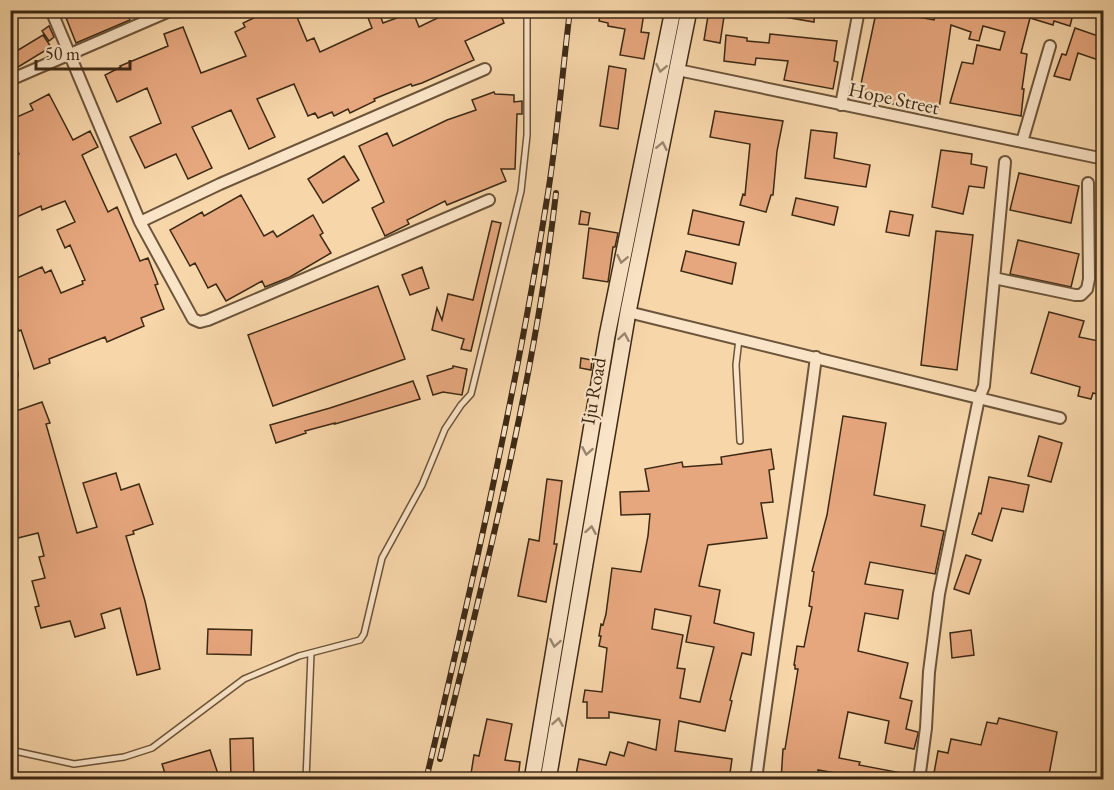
<svg xmlns="http://www.w3.org/2000/svg" width="1114" height="790" font-family="'EB Garamond',serif">
  <rect width="100%" height="100%" fill="#f7d6a9"/>
  <filter id="stains"><feTurbulence type="fractalNoise" baseFrequency=".00333" numOctaves="4"/><feColorMatrix values="0 0 0 0 .2 0 0 0 0 .09 0 0 0 0 .02 0 0 0 .5 -.17"/></filter>
  <radialGradient id="worn" r=".72"><stop offset=".6" stop-color="#630" stop-opacity="0"/><stop offset="1" stop-color="#630" stop-opacity=".3"/></radialGradient>
  <path fill="#e7a77e" stroke="#3c2915" stroke-width="1.5" fill-rule="evenodd" d="M63,10H125L130,20L76,43Z
    M263,10H294L307,41L314,38L320,52L372,28L365,10H378L383,23L413,12L419,27L454,10H499L504,23L465,41L474,60L422,83L412,86L411,84L374,99L375,101L350,113L348,109L334,116L332,112L318,118L315,113L308,116L294,84L257,99L275,137L249,149L231,110L192,127L212,168L188,179L176,154L145,168L130,137L161,123L147,88L117,102L105,75L121,67L120,66L168,46L164,34L183,27L201,73L246,56L235,32L245,27L243,23L264,13Z
    M601,10H630L644,13L641,32L649,33L644,59L620,55L625,29L608,26V23L599,21Z
    M709,10H725L720,43L704,40Z
    M779,10H815L814,22L779,16Z
    M938,10H1074L1070,26L1054,21L1053,25L1030,18L1021,53L1027,54L1022,89H1024L1021,116L950,103L962,62L973,64L977,45L1000,50L1005,32L983,26L979,41L969,39L971,32L951,25L939,109L911,103V107L858,98L876,13L885,15L886,11L934,20Z
    M49,26L54,37L49,41L42,31Z
    M1075,28L1104,38V62L1078,53L1070,80L1054,76L1062,54L1066,55Z
    M770,34L837,41L834,61L838,62L833,89L784,80L788,61L756,58L755,65L724,61L726,35L747,38V41L769,43Z
    M43,35L51,47L10,72V55Z
    M609,66L626,69L618,129L600,126Z
    M494,92L495,94L514,95V102L522,101V114H517L515,169H501L506,181L447,205L445,201L407,220L409,224L385,236L372,208L384,202L359,146L387,133L393,146L447,120L476,110L472,100Z
    M49,94L73,140L90,131L98,147L82,155L108,212L117,207L140,261L148,258L158,284L155,285L164,309L141,318L144,326L107,342L105,337L49,359L50,363L34,369L21,330L19,331L10,311V281L42,267L45,273L51,270L61,293L83,284L82,281L85,280L70,245L65,248L57,230L75,222L65,201L42,210L41,206L10,220V158L19,154L10,137V120L33,110L30,104Z
    M715,111L783,121L777,151L773,195H771L766,212L740,205L743,194L745,195L750,144L710,137Z
    M811,130L837,133L834,158L870,165L866,187L805,178Z
    M941,150L972,154L971,164L987,167L984,188L969,186L963,214L932,207Z
    M344,156L359,180L323,203L308,179Z
    M1019,173L1079,186L1071,223L1010,210Z
    M241,195L264,236L273,231L277,237L313,215L323,233L320,235L331,253L290,277L265,287L262,281L226,301L216,284L208,288L195,263L190,266L170,230L202,212L204,216Z
    M796,198L838,207L834,225L792,215Z
    M693,210L744,222L739,245L688,234Z
    M581,211L590,213L588,225L579,224Z
    M890,211L913,215L909,236L886,232Z
    M492,221L501,223L471,351L461,349L464,339L432,330L437,308L442,320L448,294L473,300Z
    M589,228L618,233L615,247H613L608,282L583,278Z
    M936,231L973,235L957,370L921,365Z
    M1018,240L1079,254L1071,287L1010,274Z
    M686,251L736,263L732,284L681,271Z
    M422,267L429,288L410,295L402,275Z
    M378,286L405,359L273,406L248,335Z
    M1049,312L1084,321L1079,337L1104,342V396L1093,393L1091,399L1078,396L1080,387L1031,373Z
    M581,358L592,360L591,370L580,368Z
    M453,366L467,369L462,395L443,392L433,395L427,376L453,368Z
    M413,381L420,399L335,424V423L305,431L306,433L276,443L270,425L330,408Z
    M42,402L50,423L46,424L77,533L97,527L83,483L116,473L121,490L139,484L153,524L133,531L134,534L126,536L145,601L160,669L137,675L120,608L101,614L105,628L75,637L70,621L41,628L35,607L39,606L32,581L45,578L39,557L44,556L38,533L10,540V413Z
    M843,416L886,423L874,495L925,505L921,526L944,531L935,574L870,562L865,584L903,590L898,619L865,613L858,651L908,663L900,698L912,701L906,729L918,732V734L914,749L885,743L889,721L848,712L839,758L860,762L859,765L907,774V780H863V778L818,770V773H814L813,780H781L783,749H785L798,669H795V665H794L797,646L804,647L812,607L809,606L814,572L812,571L827,515Z
    M1039,436L1062,443L1051,482L1028,476Z
    M771,449L774,469L769,470L773,502L761,503L767,538L708,545L699,586L720,590L714,623L754,633L751,655L742,653L730,700L732,701L725,731L679,721L675,751L732,759L729,780L684,773L683,780H575L579,759L606,765L610,752L624,756L628,742L656,750L660,720L609,712V718H587V702H583L585,690L602,692L607,648L599,646L601,636H599L601,624L603,625L606,614L612,568L641,572L648,536L650,514L621,515L620,492L649,491L645,469L682,462L683,467L722,464L721,457ZM655,609L691,616L686,642L714,647L700,702L680,698L685,669L677,668L683,635L652,629Z
    M989,477L1029,485L1023,512L1002,508L992,541L972,534L979,513L981,514Z
    M547,479L562,481L554,544H557L546,602L518,596L529,539L539,541Z
    M966,555L981,560L969,594L954,589Z
    M208,629L252,630L251,655L207,654Z
    M971,630L974,655L952,658L950,633Z
    M999,718L1057,732L1048,780H954V777L934,773L938,751L948,753L951,739L981,745L987,722L997,724Z
    M487,719L512,724L505,760L520,762L518,780H470L474,755L479,756Z
    M253,738L254,779L231,780L230,739Z
    M210,750L220,780H167L162,764Z"/>
  <g fill="none" stroke-linecap="round" stroke-linejoin="round">
    <g stroke="#6b543a" stroke-width="8">
      <path id="service" d="M739,339L736,365L740,441
        M10,750L74,764L124,757L152,748L244,679L299,656L360,640L364,634L382,558L422,485L445,429L461,405L471,394L521,191L527,135V10
        M306,780L311,653"/>
    </g>
    <g stroke="#6b543a" stroke-width="14">
      <path id="minor" d="M51,10L140,222L193,319L200,322L208,320L489,200
        M678,70L1104,159
        M10,80L172,10
        M841,105L859,10
        M1022,142L1050,46
        M140,222L220,184L485,69
        M994,278L1075,295H1081L1087,289L1089,279L1088,183
        M628,312L1060,418
        M10,371L12,375
        M756,780C774,638 798,498 816,357
        M919,780L926,728L929,672L939,594L979,398L984,386L1005,162"/>
    </g>
    <g stroke="#3c2915" stroke-width="18">
      <path id="secondary" d="M532,780L607,336L673,10
        M548,780L628,312L689,10"/>
    </g>
    <use href="#service" stroke="#fae4c7" stroke-width="5"/>
    <use href="#minor" stroke="#fae4c7" stroke-width="10"/>
    <use href="#secondary" stroke="#fae4c7" stroke-width="15"/>
    <g stroke="#3c2915" stroke-width="6">
      <path id="rail" d="M440,759C485,572 534,384 556,193
        M426,780C471,589 515,398 546,205C557,141 562,75 570,10"/>
    </g>
    <use href="#rail" stroke="#fae4c7" stroke-width="4" stroke-dasharray="11" stroke-linecap="butt"/>
  </g>
  <defs><path id="oneway-chevron" d="M-2-3.5L2.5 0L-2 3.5" fill="none" stroke-width="1.6" stroke-linecap="round" stroke-linejoin="round" transform="scale(1.5)"/></defs>
  <g stroke="#9b866e">
    <use href="#oneway-chevron" transform="translate(661 68) rotate(101)"/>
    <use href="#oneway-chevron" transform="translate(662 146) rotate(-78)"/>
    <use href="#oneway-chevron" transform="translate(622 259) rotate(102)"/>
    <use href="#oneway-chevron" transform="translate(624 337) rotate(-80)"/>
    <use href="#oneway-chevron" transform="translate(587 451) rotate(100)"/>
    <use href="#oneway-chevron" transform="translate(591 530) rotate(-80)"/>
    <use href="#oneway-chevron" transform="translate(555 643) rotate(100)"/>
    <use href="#oneway-chevron" transform="translate(558 722) rotate(-80)"/>
  </g>
  <g text-anchor="middle" dominant-baseline="central" stroke-width="4.5" stroke-linejoin="round" paint-order="stroke">
    <g font-size="20" fill="#3c2915" stroke="#fae4c7">
      <text transform="translate(894 98) rotate(12)">Hope Street</text>
      <text transform="translate(593 391) rotate(-80)">Iju Road</text>
    </g>
  </g>
  <rect width="1114" height="790" fill="none" stroke="#f7d6a9" stroke-width="36"/>
  <rect x="12" y="12" width="1090" height="766" fill="none" stroke="#3c2915" stroke-width="3"/>
  <rect x="18" y="18" width="1078" height="754" fill="none" stroke="#3c2915" stroke-width="1.5"/>
  <path d="M36 60v9h94v-9" fill="none" stroke="#3c2915" stroke-width="3"/>
  <text x="45" y="60" font-size="18" fill="#3c2915" stroke="#fae4c7" stroke-width="4.5" paint-order="stroke">50 m</text>
  <rect width="100%" height="100%" filter="url(#stains)"/>
  <rect width="100%" height="100%" fill="url(#worn)"/>
</svg>
